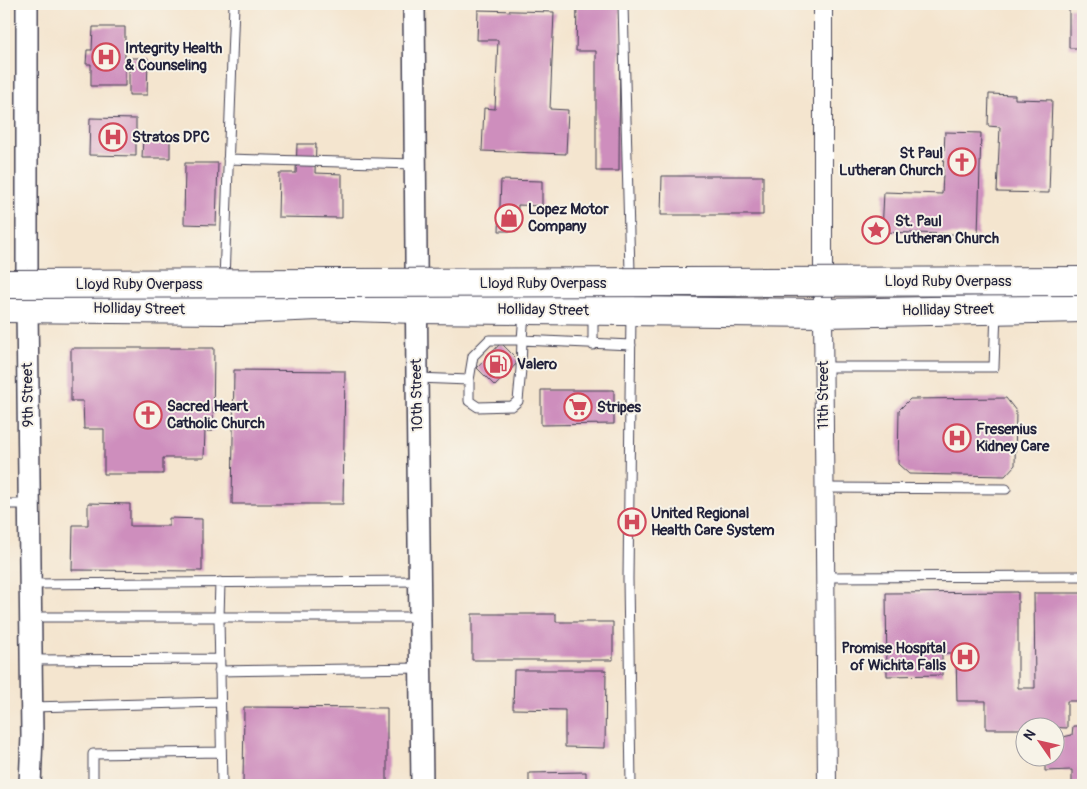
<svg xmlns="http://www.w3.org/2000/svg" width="1087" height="789" font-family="Pangolin,sans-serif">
  <rect width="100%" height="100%" fill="#f7f3e8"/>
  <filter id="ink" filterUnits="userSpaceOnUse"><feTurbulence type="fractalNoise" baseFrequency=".02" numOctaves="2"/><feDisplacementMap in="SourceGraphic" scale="10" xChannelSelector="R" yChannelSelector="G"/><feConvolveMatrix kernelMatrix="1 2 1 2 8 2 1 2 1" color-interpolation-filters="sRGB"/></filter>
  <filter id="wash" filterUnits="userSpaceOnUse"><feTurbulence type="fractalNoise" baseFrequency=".0096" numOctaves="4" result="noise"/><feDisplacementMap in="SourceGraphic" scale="20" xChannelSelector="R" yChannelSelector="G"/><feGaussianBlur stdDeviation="1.12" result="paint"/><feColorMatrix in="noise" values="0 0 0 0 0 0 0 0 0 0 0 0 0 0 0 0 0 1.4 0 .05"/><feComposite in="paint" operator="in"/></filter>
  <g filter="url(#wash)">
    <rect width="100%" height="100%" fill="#f4e5cf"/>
    <g id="blocks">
      <path fill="#ce8ebd" d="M577,6H620L619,171H596V51H576Z
        M1069,8H1083V48H1069Z
        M478,10L554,12L550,109L568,110L566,154L482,151L484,108L495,109L498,40H477Z
        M93,27H125V86H91V64H86L87,50H92Z
        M129,58H148L147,95H129Z
        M989,94L1015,95V99L1052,100L1049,193L997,192L1000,127L988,126Z
        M90,118L136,119V156L89,155Z
        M945,132L981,133L978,235L882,232L884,192L942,194Z
        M143,136L170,137V158H142Z
        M297,144H316L315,173L342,174V218L278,217L279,173H296Z
        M185,163H218L216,225L184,224Z
        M662,176H763V215H661Z
        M501,180L542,181V206L518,205L517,231H499Z
        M501,343L519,361L495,386L477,368Z
        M71,348H214L213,431H205L204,458H163V474H104V429H84L83,401H71Z
        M234,370L345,371L343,504H232Z
        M541,390H614V424L541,425Z
        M1006,398L1016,411L1015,465L1005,476L909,474L898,464L899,410L910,399Z
        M88,503L130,504V526H169V518L202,519V571L72,570L73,525H88Z
        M1018,592V688H1035L1034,593H1083V701H1067V728L1024,726V729H986V701H957L956,653H942V675L887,676L886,593Z
        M472,614H556V622H613V660H472Z
        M514,670H606L605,748L565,747V710L513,709Z
        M244,707L387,708V785H243Z
        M1073,726H1083V781L1072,783V770L1045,771V756H1054V751H1062L1063,737L1072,735Z
        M586,772V785H529V773Z"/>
    </g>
  </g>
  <g filter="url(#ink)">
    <use href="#blocks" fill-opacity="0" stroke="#423f51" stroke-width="1"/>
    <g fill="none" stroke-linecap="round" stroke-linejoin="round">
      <g stroke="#423f51" stroke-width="11">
        <path id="service" d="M623,4L631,311L628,579L631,785
          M228,159L415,164
          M224,280L234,4
          M593,345V312
          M823,367H994L996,311
          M417,378L469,380V401L478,407L512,406L518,401L521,369L522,340L631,345
          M469,380L473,356L489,340H522L524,313
          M824,488L1006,489
          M4,504H29
          M825,577L1083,576
          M220,582L219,617H420
          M31,584L420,581
          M31,617H219L222,785
          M31,660L220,659
          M219,671L421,668
          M32,707L220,702
          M93,785V754L221,752"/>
      </g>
      <g stroke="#423f51" stroke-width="20">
        <path id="minor" d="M823,4V313L827,785"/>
      </g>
      <g stroke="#423f51" stroke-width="24">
        <path id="tertiary" d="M27,4V307L32,736L30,785
          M414,4L417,378L422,785"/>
      </g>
      <g stroke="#423f51" stroke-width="30">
        <path id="primary" d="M4,308L223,310L319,306L416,309L823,313L1083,308"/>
      </g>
      <use href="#service" stroke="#fff" stroke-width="9"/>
      <use href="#minor" stroke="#fff" stroke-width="18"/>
      <use href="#tertiary" stroke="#fff" stroke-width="21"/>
      <use href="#primary" stroke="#fff" stroke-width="28"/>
      <g stroke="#423f51" stroke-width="30" stroke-linecap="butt">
        <path id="motorway-bridge" d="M4,284L1083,281"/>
      </g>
      <use href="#motorway-bridge" stroke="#fff" stroke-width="28"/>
    </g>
  </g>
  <defs>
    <g id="hospital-ring" transform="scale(1.4375)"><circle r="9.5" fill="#f7f3e8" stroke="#d1495b" stroke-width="1.5"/><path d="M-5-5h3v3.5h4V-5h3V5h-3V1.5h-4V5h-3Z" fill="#d1495b"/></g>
    <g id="church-ring" transform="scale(1.4375)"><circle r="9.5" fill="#f7f3e8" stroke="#d1495b" stroke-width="1.5"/><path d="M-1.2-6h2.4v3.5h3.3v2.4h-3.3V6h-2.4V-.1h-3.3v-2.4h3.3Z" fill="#d1495b"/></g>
    <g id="shop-ring" transform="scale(1.4375)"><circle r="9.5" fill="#f7f3e8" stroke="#d1495b" stroke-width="1.5"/><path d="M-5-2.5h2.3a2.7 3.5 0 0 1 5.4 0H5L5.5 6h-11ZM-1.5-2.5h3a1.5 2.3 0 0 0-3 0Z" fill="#d1495b"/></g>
    <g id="sight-ring" transform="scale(1.4375)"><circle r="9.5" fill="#f7f3e8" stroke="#d1495b" stroke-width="1.5"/><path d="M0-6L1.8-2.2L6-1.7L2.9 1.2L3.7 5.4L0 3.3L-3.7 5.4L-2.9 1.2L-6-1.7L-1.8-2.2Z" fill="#d1495b"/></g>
    <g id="fuel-ring" transform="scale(1.4375)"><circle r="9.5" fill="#f7f3e8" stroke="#d1495b" stroke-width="1.5"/><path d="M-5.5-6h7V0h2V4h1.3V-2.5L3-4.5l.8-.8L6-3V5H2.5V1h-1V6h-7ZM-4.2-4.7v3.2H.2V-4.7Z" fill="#d1495b"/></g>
    <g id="supermarket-ring" transform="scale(1.4375)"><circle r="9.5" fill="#f7f3e8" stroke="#d1495b" stroke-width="1.5"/><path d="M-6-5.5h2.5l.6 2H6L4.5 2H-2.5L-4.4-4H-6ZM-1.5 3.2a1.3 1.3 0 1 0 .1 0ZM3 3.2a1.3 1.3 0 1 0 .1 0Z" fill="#d1495b"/></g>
  </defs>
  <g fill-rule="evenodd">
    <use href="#hospital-ring" x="106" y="57"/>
    <use href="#hospital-ring" x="113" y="137"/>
    <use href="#church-ring" x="962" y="162"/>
    <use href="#shop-ring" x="509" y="218"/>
    <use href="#sight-ring" x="876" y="230"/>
    <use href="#fuel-ring" x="498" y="364"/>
    <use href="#supermarket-ring" x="578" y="407"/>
    <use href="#church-ring" x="148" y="415"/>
    <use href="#hospital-ring" x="957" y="438"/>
    <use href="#hospital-ring" x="632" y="522"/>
    <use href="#hospital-ring" x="965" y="657"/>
  </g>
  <g text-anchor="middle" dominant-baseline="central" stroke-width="4" stroke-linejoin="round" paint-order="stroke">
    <g font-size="15" font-weight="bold" fill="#22223b" stroke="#f7f3e8" text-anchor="start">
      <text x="125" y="48">Integrity Health<tspan x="125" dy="17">&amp; Counseling</tspan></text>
      <text x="132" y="137">Stratos DPC</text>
      <text x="943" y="153" text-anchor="end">St Paul<tspan x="943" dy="17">Lutheran Church</tspan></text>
      <text x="528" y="209">Lopez Motor<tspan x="528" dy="17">Company</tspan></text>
      <text x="895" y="221">St. Paul<tspan x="895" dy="17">Lutheran Church</tspan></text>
      <text x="517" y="364">Valero</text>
      <text x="167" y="406">Sacred Heart<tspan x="167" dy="17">Catholic Church</tspan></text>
      <text x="597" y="407">Stripes</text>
      <text x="976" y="429">Fresenius<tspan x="976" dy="17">Kidney Care</tspan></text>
      <text x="651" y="513">United Regional<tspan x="651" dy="17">Health Care System</tspan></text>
      <text x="946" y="648" text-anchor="end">Promise Hospital<tspan x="946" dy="17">of Wichita Falls</tspan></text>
    </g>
    <g font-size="15" fill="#22223b" stroke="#f7f3e8">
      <text x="948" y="281">Lloyd Ruby Overpass</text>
      <text x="543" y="283">Lloyd Ruby Overpass</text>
      <text x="139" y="284">Lloyd Ruby Overpass</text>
      <text transform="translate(139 309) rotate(1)">Holliday Street</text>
      <text transform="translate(543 310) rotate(1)">Holliday Street</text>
      <text transform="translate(948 310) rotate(-1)">Holliday Street</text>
      <text transform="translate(28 395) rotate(-91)">9th Street</text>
      <text transform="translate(417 395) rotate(-91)">10th Street</text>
      <text transform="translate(823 395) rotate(-90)">11th Street</text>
    </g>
  </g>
  <rect width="1087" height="789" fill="none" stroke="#f7f3e8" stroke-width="20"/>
  <g transform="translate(1040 742) rotate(304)"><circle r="24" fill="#f7f3e8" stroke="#a29fa3"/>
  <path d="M0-4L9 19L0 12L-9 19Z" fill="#d1495b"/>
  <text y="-8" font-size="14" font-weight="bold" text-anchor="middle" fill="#22223b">N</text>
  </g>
</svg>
